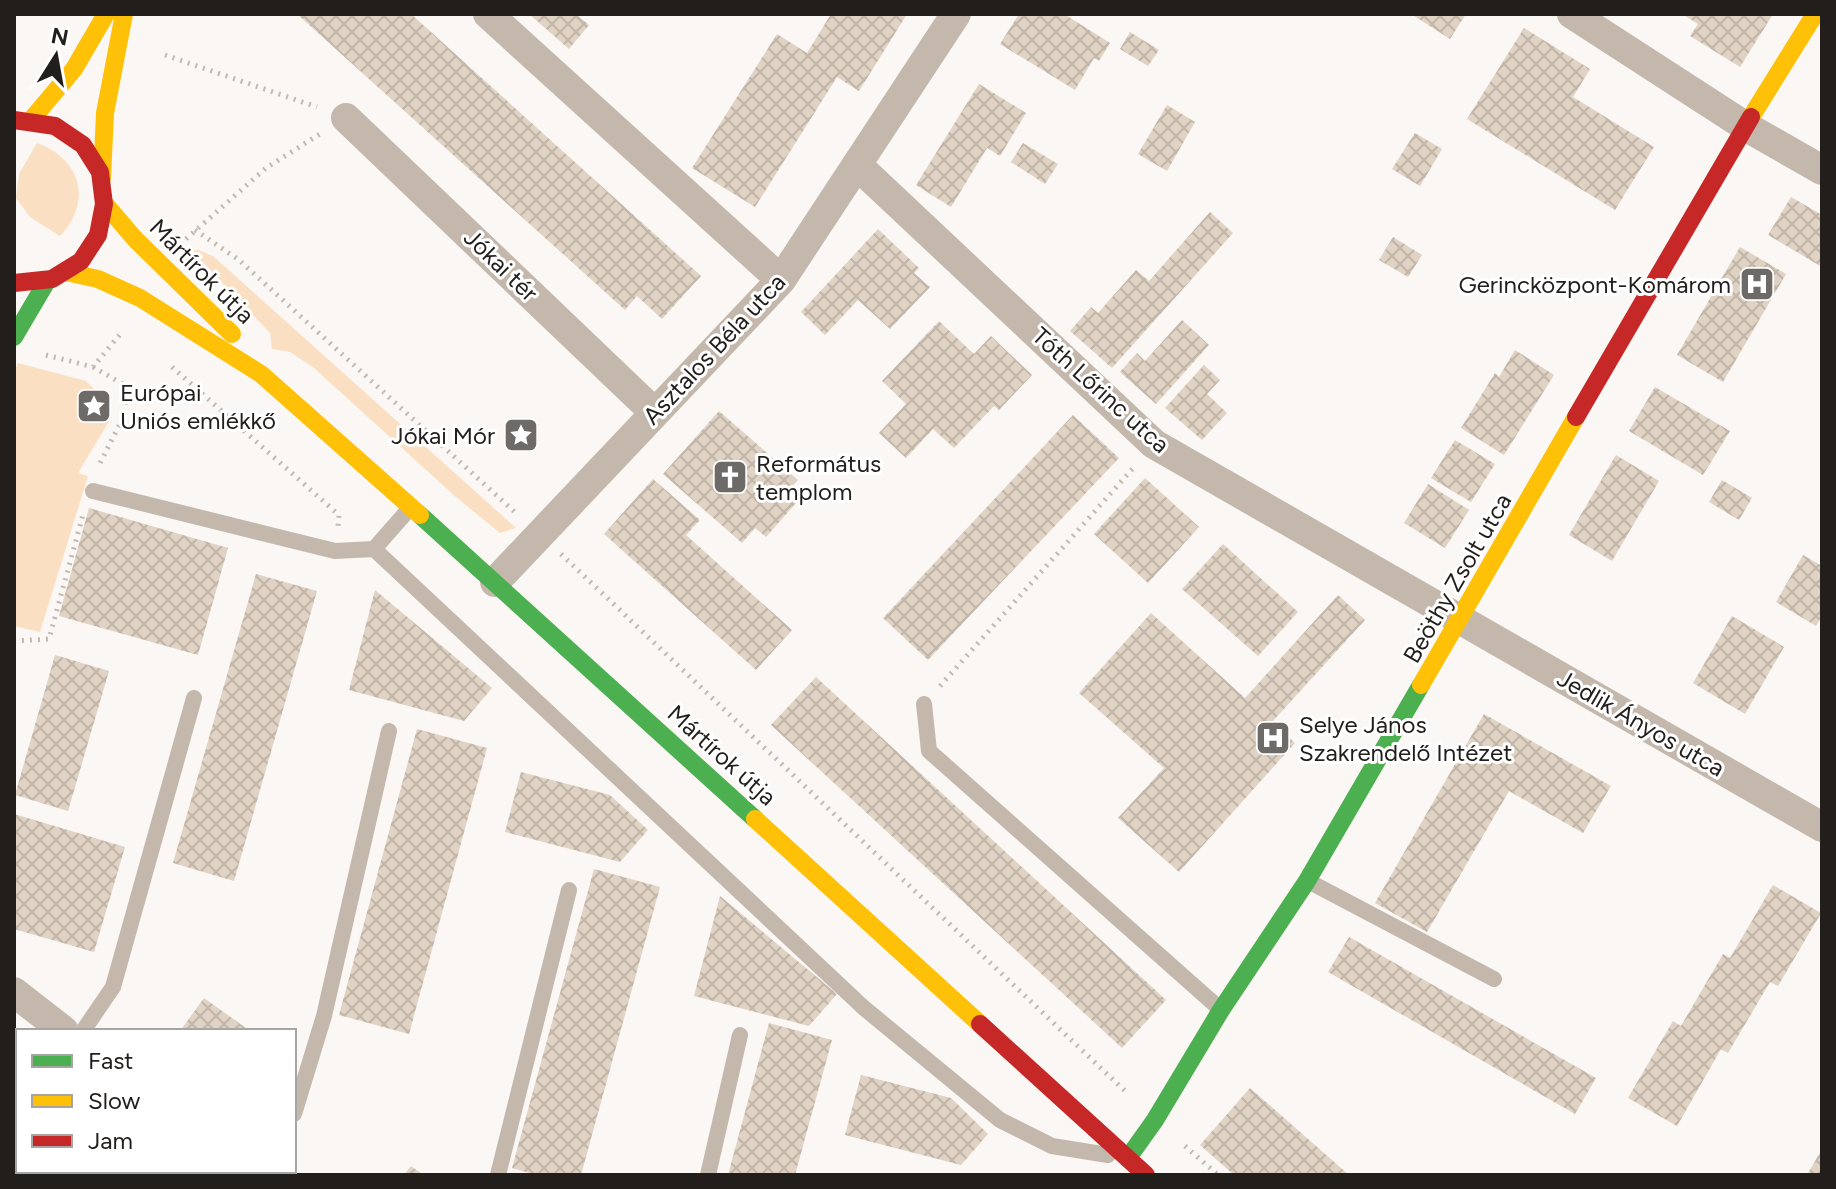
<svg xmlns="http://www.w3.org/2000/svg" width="1836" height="1189" font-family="Figtree,sans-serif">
  <defs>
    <pattern id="building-cross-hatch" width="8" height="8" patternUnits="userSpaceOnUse" patternTransform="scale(2)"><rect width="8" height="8" fill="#e0d3c4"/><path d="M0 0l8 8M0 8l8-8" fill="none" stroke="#c0b5a8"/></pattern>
  </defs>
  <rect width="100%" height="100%" fill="#faf7f4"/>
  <path fill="#fbdfc2" d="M37,143C81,159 93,201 60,236L30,217L16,198L19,174Z
    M191,250H199L213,256L516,528L500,533L457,498L314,368L290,352L272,349L270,333Z
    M18,363L86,381L100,395L111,418L78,473L88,476L40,632L14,626V372Z"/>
  <path fill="url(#building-cross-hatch)" d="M297,14H411L701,276L662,319L637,296L625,310Z
    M529,14H576L589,25L569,49Z
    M831,14H907L859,91L837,77L755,207L692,168L777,34L807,53Z
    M1019,14H1064L1110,43L1099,61L1094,58L1075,90L1000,44Z
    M1411,14H1466L1450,39Z
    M1682,14H1773L1740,67L1690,36L1698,24Z
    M1524,28L1590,69L1573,97L1654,147L1615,210L1467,119Z
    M1130,32L1159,50L1148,66L1120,49Z
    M979,84L1026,113L1000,156L987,148L951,207L916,185Z
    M1167,105L1195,122L1167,171L1138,154Z
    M1415,133L1442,149L1420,186L1392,169Z
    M1023,143L1058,164L1045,184L1011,162Z
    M1791,197L1822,215V267L1768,235Z
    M1210,212L1233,233L1112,368L1070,331L1091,307L1098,313L1136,270L1149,281Z
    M878,229L919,268L914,273L930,287L890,329L858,300L825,335L801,312Z
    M1393,237L1422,255L1408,277L1379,260Z
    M1740,247L1786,274L1723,382L1677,355Z
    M1182,320L1209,345L1156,404L1120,372L1137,353L1145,361Z
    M939,321L974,354L991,336L1032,375L999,410L994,406L954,448L933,429L906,458L879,433L906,404L882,381Z
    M1515,350L1554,375L1504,455L1461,428L1495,373L1499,377Z
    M1204,365L1220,380L1207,394L1227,413L1202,440L1165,408Z
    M1655,387L1730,431L1703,475L1629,431Z
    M719,411L798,480L786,493L797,502L766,537L755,528L742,543L663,474Z
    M1073,415L1119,458L928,660L883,618Z
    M1455,440L1495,464L1471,502L1431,478Z
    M1616,455L1659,481L1612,561L1569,535Z
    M1145,478L1199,527L1148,583L1094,534Z
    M653,479L700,520L686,535L792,630L756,670L604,534Z
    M1722,480L1752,498L1739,520L1709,502Z
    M1428,484L1469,510L1445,548L1404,523Z
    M89,508L228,548L198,655L59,616Z
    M1223,544L1298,612L1258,656L1182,589Z
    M1803,555L1822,566V616L1816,626L1776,602Z
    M256,574L317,591L234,881L173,863Z
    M375,590L492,688L464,721L349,690Z
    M1338,595L1365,620L1272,722L1295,743L1179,872L1118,818L1164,768L1079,693L1151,613L1245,698Z
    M1732,616L1784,647L1745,714L1693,683Z
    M55,655L109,671L68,811L15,795Z
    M816,677L1166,1000L1122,1048L771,725Z
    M1484,714L1611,786L1583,833L1509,791L1427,932L1375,903Z
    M417,729L487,748L409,1034L339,1015Z
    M521,772L610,795L648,830L620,862L505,832Z
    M14,814L125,847L94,952L14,929Z
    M594,869L660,887L581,1175H536L512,1168Z
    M1773,885L1821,913L1778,986L1770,982L1728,1053L1721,1049L1677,1126L1628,1098L1673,1021L1681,1026L1723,954L1730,958Z
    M720,896L837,994L809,1026L694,996Z
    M1349,937L1596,1078L1575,1114L1328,972Z
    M204,998L250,1031H180Z
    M769,1023L832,1040L795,1175H728Z
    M861,1075L951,1098L988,1134L961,1165L845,1135Z
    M1250,1088L1349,1175H1234L1200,1145Z
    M1822,1149V1175H1807Z
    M411,1166L423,1175H404Z"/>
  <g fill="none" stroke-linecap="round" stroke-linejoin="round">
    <path stroke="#c2bab2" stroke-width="5" stroke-dasharray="2 6" stroke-linecap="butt" d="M165,55L317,107
      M195,230L239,260L518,515
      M186,239L266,168L320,134
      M46,355L93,367L122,332
      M93,367L128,387L123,418L98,467
      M172,367L339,515L338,526
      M561,554L1127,1093
      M14,641L49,639L84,511
      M940,686L1135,466
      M1185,1146L1218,1175"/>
    <path stroke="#c4b8ad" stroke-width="16" d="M93,491L335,551L374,549
      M410,508L374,549L864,1008L1000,1120L1052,1146L1108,1155
      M924,704L929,751L1220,1009
      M1308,881L1494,979
      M83,1031L113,987L194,698
      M294,1114L324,1016L389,731
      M498,1175L569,890
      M708,1175L740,1035"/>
    <path stroke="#c4b8ad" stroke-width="30" d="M488,14L781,280
      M1572,14L1745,126L1822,170
      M346,118L655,413
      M857,165L1154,444L1822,827
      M495,582L781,280L956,14
      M14,992L64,1031
      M227,1171L231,1175"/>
    <path stroke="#4caf50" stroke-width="18" d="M14,337L47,281
      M420,515L755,819
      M1128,1158L1155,1120L1221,1010L1307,881L1421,685"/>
    <path stroke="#ffc107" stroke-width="18" d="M1751,117L1815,14
      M31,120L74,69L106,14
      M102,178L105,113L124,14
      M105,204L135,239L232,334
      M66,272L98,279L140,298L261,374L420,515
      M1421,685L1576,417
      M755,819L980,1024"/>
    <path stroke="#c62828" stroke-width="18" d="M14,120L55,126L83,145L100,172L104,204L98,235L81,261L52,279L14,283
      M1576,417L1751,117
      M980,1024L1146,1175"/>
  </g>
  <defs>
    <g id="hospital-square" transform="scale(1.8)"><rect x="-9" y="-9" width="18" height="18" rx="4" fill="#6d6a68" stroke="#fff"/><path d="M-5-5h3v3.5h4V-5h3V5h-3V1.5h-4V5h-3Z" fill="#fff"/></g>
    <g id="sight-square" transform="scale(1.8)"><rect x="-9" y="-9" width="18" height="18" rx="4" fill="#6d6a68" stroke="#fff"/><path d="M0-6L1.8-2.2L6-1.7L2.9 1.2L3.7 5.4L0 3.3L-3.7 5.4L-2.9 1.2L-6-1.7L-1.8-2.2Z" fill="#fff"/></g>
    <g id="church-square" transform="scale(1.8)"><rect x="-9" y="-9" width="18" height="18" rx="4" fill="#6d6a68" stroke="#fff"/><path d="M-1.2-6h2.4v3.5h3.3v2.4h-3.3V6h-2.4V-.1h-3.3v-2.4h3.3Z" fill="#fff"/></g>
  </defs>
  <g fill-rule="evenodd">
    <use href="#hospital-square" x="1757" y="284"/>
    <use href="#sight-square" x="94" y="406"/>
    <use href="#sight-square" x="521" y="435"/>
    <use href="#church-square" x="730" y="477"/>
    <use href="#hospital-square" x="1273" y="738"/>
  </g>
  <g text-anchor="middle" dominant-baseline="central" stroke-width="6" stroke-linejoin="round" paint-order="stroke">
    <g font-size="24" fill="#211e1c" stroke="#fff">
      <text transform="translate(501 265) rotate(44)">Jókai tér</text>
      <text transform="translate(202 271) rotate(45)">Mártírok útja</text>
      <text transform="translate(714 349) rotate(-47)">Asztalos Béla utca</text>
      <text transform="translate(1101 390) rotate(42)">Tóth Lőrinc utca</text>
      <text transform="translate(1457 578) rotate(-60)">Beöthy Zsolt utca</text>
      <text transform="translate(1641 723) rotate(30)">Jedlik Ányos utca</text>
      <text transform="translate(722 755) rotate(42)">Mártírok útja</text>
    </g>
    <g font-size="24" fill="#211e1c" stroke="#fff" text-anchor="start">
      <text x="1731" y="284" text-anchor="end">Gerincközpont-Komárom</text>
      <text x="120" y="392">Európai<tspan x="120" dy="28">Uniós emlékkő</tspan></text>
      <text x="495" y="435" text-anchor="end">Jókai Mór</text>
      <text x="756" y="463">Református<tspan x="756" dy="28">templom</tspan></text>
      <text x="1299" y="724">Selye János<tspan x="1299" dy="28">Szakrendelő Intézet</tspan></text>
    </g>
  </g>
  <rect width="1836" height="1189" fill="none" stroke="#211e1c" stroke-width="32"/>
  <rect x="16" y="1029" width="280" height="144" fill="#ffffff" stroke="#a6a5a4" stroke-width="2"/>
  <rect x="32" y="1055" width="40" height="12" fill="#4caf50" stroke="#a6a5a4" stroke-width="2"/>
  <text x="88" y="1069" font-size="24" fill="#211e1c">Fast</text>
  <rect x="32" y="1095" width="40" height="12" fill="#ffc107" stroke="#a6a5a4" stroke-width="2"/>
  <text x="88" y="1109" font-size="24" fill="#211e1c">Slow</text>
  <rect x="32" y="1135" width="40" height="12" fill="#c62828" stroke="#a6a5a4" stroke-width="2"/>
  <text x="88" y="1149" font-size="24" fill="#211e1c">Jam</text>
  <g transform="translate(56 56) rotate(11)" stroke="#ffffff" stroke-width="6" paint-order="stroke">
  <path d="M0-6L14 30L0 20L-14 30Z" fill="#211e1c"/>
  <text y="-12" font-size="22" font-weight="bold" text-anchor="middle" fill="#211e1c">N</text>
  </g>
</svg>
